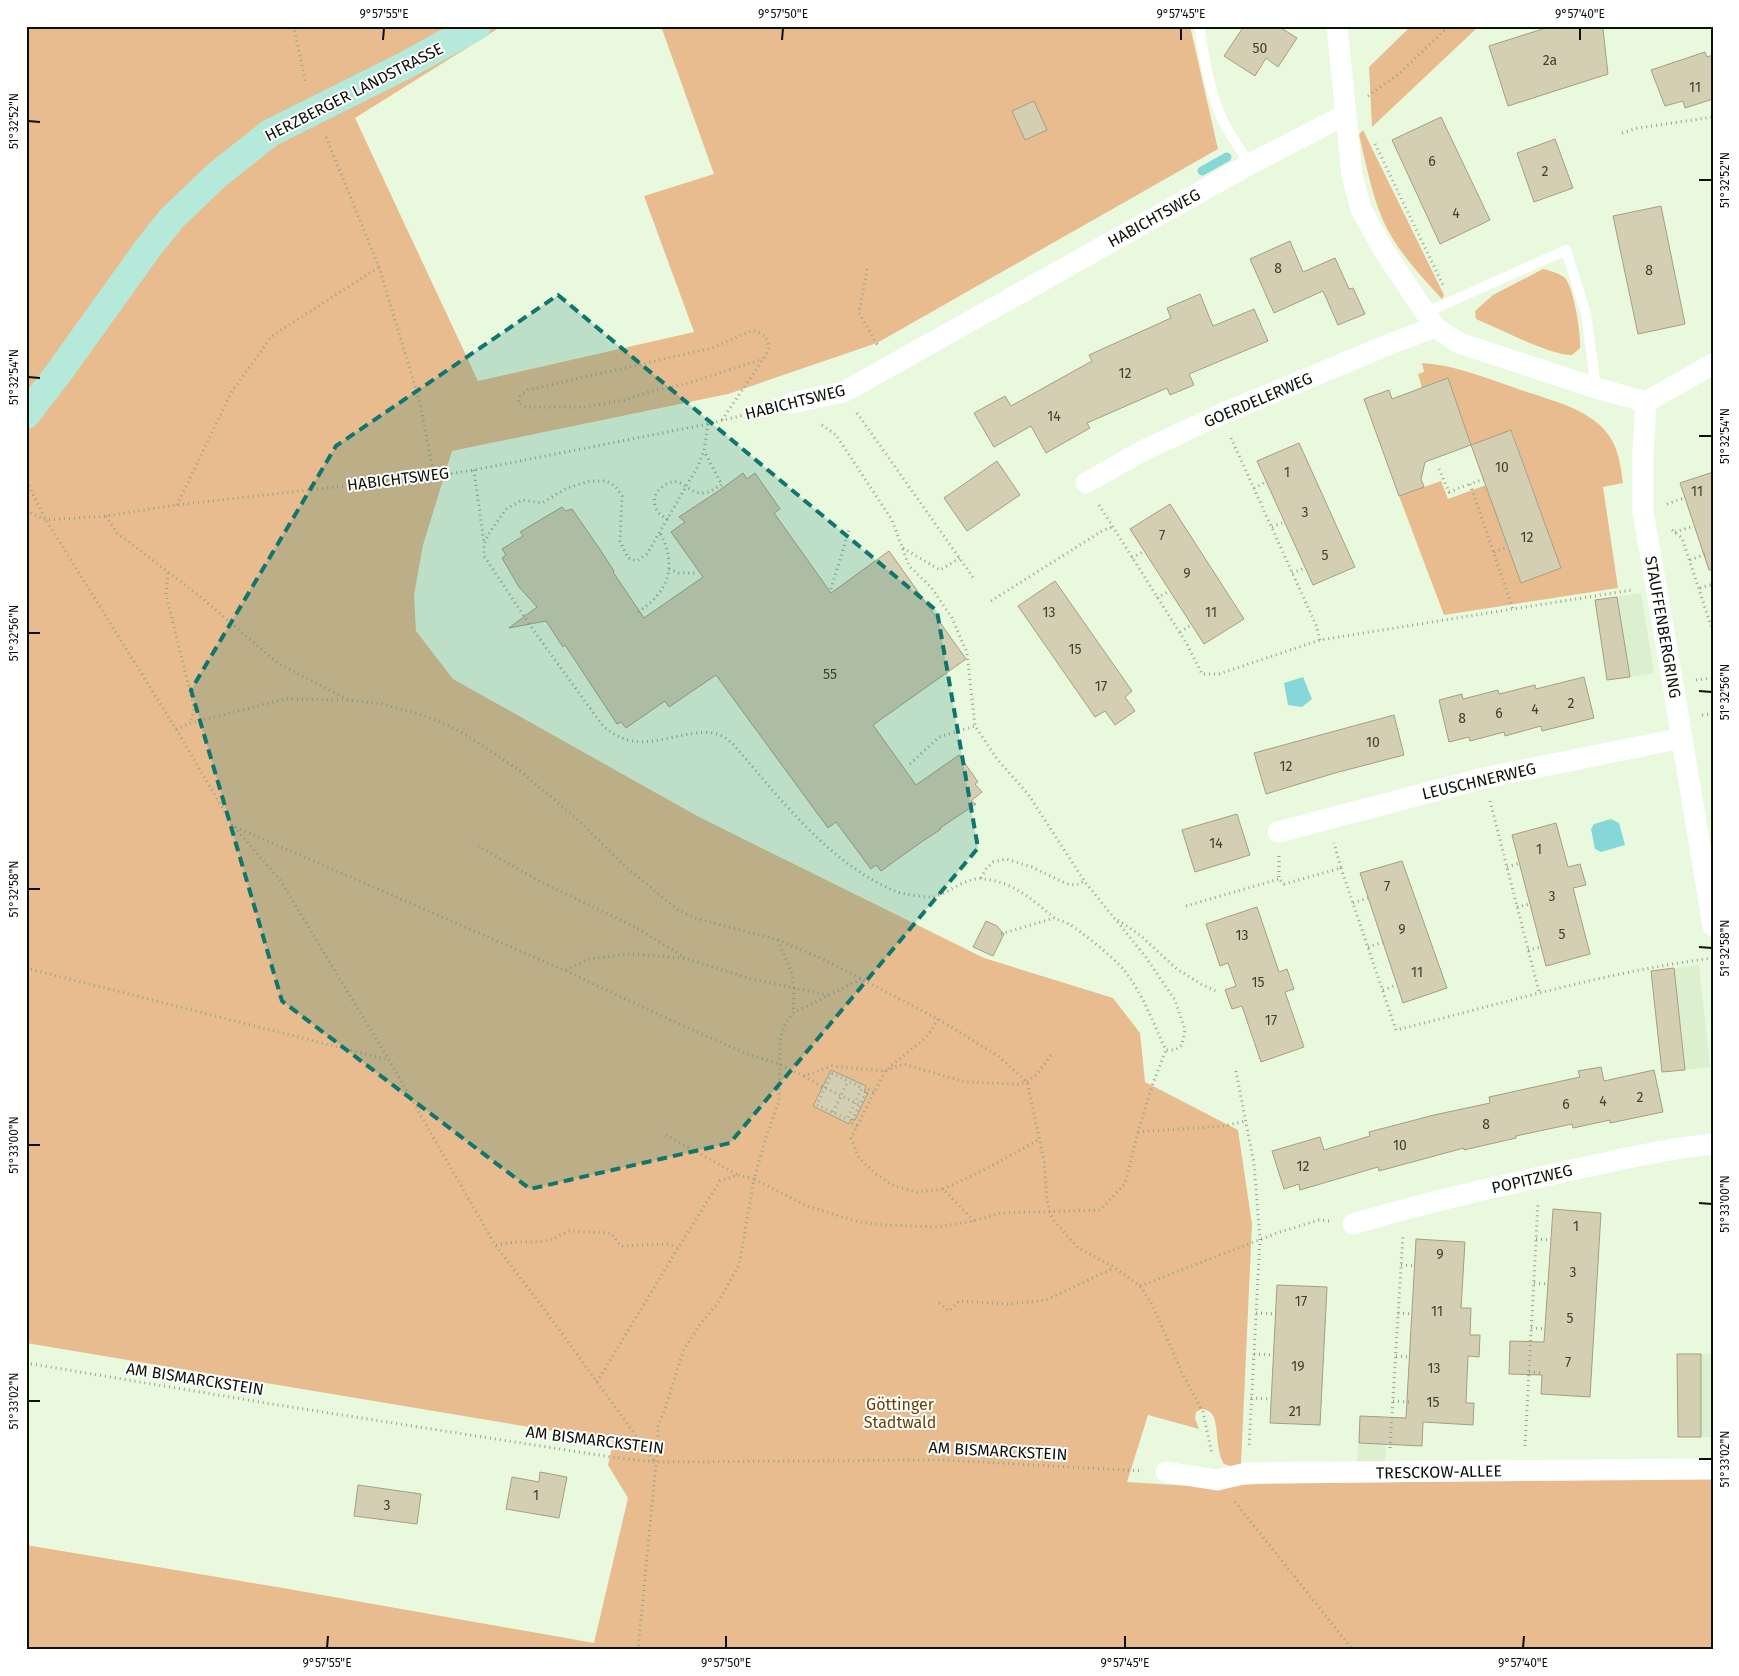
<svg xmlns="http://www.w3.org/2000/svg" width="1739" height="1676" font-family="'Fira Sans',sans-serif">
  <rect width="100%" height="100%" fill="#e9f9de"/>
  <path fill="#dcefce" d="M1641,593L1654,673L1608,680L1595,600Z
    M1699,965L1710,1067L1662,1072L1651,971Z
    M1677,1354H1713V1437H1678Z
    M1360,1416L1387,1417L1385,1465L1357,1463Z"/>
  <path fill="#e8bc8e" d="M26,26H502L355,118L478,381L694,332L644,196L714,174L662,29L665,26H1190L1218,149L877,343L728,394L452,451L423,545L414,595L416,631L453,679L699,817L984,958L1113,998L1140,1033L1145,1082L1238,1130L1252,1224L1241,1464L1234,1467L1224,1464C1215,1450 1219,1423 1212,1414C1209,1410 1206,1410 1202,1409L1196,1412L1195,1418L1199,1429L1148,1415L1127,1482L1206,1487L1260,1484L1713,1478V1650H26V1545L283,1588L594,1643L628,1498L608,1465L613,1441L26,1343Z
    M1411,26H1479L1372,127L1369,67Z
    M1363,130L1444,295L1442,299C1420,275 1395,249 1382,218C1371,192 1366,163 1359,135Z
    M1543,269C1551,271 1559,273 1565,278C1574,288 1581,334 1580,348L1572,355C1552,356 1498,328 1476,319L1475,311L1493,295Z
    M1422,363C1455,365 1486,378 1518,389C1546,399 1580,406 1602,427C1618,444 1620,461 1623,483L1603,487L1618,588L1444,615L1399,496L1441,481L1448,499L1486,485L1521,582L1561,568L1512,431L1471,445L1448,379L1422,388L1418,374L1424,372Z"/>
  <path fill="#85d7d8" d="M1303,677L1312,699L1302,707L1288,705L1284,683Z
    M1611,819L1619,823L1625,845L1601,852L1595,849L1591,829L1594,824Z"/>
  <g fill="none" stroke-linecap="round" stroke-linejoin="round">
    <path stroke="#85d7d8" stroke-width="9" d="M1202,171L1227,157"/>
  </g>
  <path fill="#d4cfb2" stroke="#a39f83" d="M1244,26H1278L1297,38L1278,67L1266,58L1255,76L1224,56Z
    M1552,26H1593L1603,29L1608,74L1508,106L1489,46Z
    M1705,52L1707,57L1713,55V99L1685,108L1683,101L1665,106L1651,70Z
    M1034,101L1047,130L1025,140L1012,111Z
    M1441,117L1490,220L1440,244L1392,140Z
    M1555,139L1573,188L1534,202L1517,153Z
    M1661,206L1685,324L1638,334L1613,216Z
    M1290,241L1303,272L1335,258L1349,289L1353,288L1365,314L1338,325L1323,291L1274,313L1250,259Z
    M1200,294L1213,326L1254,309L1268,341L1189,374L1194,385L1170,395L1167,388L1087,423L1090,428L1046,453L1031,426L994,447L974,413L1005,396L1011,406L1092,361L1089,355L1171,318L1167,308Z
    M1448,378L1471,445L1511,430L1561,568L1521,583L1471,445L1425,462L1421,479L1424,487L1399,496L1364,399L1389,390L1392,399Z
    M1299,443L1355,567L1313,585L1257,461Z
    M997,461L1020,495L967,531L944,498Z
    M1713,472V570H1709L1680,483Z
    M743,473L747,479L755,473L780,509L774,513L831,593L889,551L966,659L873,725L916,785L959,755L978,782L975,784L982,792L971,801L976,804L940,828L941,829L920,843L881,871L876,865L871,869L836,822L828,828L716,675L669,707L665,701L626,728L621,722L617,724L565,645L563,647L546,621L509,628L537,607L519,587L502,558L506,555L502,549L523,536L520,532L562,507L566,511L572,509L599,548L614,571L613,572L644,618L703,577L671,532L685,522L679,517L720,490Z
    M1170,504L1244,619L1204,644L1130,529Z
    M1055,581L1132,691L1125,697L1135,711L1115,725L1105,711L1095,717L1018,606Z
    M1617,597L1630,677L1607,680L1595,600Z
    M1584,677L1594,718L1542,731L1541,726L1505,736L1504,732L1470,741L1469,737L1449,742L1439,700L1462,694L1463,699L1498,690L1499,694L1535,685L1536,689Z
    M1394,715L1404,755L1335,773L1266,794L1254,753Z
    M1237,814L1250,855L1195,872L1182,830Z
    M1556,823L1568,867L1580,864L1586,885L1573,888L1590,954L1546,966L1512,835Z
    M1402,861L1447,988L1403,1003L1360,873Z
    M1257,907L1279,972L1287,969L1294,989L1285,992L1304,1047L1261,1062L1242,1006L1232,1009L1225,990L1236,986L1228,963L1220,966L1206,924Z
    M986,921L997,926L1004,934L993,956L973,947Z
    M1674,968L1685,1070L1662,1072L1651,971Z
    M1601,1067L1604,1081L1654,1070L1663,1112L1610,1123V1120L1573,1128L1572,1124L1516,1136V1138L1464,1150V1148L1379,1171L1378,1167L1300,1190L1299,1184L1284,1189L1272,1151L1320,1137L1324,1150L1370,1136L1369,1132L1434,1115L1490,1103L1489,1097L1580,1077L1578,1071Z
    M831,1070L866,1086L864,1092L868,1093L855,1120L851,1119L849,1124L813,1106Z
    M1553,1209L1601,1213L1590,1397L1541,1394L1542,1375L1509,1374L1510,1341L1544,1342Z
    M1416,1239L1465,1242L1461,1308H1471L1470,1335H1480L1479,1357L1468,1356L1466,1403H1474L1473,1425L1423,1422L1422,1446L1359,1443L1360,1416L1406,1418Z
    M1277,1285L1327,1287L1320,1425L1270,1423Z
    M1677,1354H1701V1437H1678Z
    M540,1472L567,1477L559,1518L506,1509L512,1477L539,1482Z
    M358,1485L421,1494L417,1524L354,1516Z"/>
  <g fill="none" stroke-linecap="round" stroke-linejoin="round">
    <path stroke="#96a28e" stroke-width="3" stroke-dasharray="1 4" stroke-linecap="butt" d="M295,26L294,28L306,84
      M1368,96L1401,72L1449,26
      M1622,133L1638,128L1713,117
      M326,137L379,267L420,403L434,476
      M1375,144L1443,285
      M867,269L859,313L878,346
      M857,413L975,580
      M722,420L766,355L769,348L766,337L756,331H751L712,348L528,390L520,396L518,403L526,407H585L625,400L652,391L685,384L763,359
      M708,424L704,450L698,466L647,554L637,561L628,558L620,541L622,496L616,487L607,481H590L567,488L542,503L522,500L506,509L488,535L484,545V556L534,631L603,726C635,754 661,737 697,733C704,732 713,732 720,735C725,737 729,741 733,744C780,798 829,864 897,892C903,894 928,898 934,897C951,892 965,877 983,879C1011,881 1032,899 1052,916C1057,920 1063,921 1069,924C1082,932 1114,958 1124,970C1143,994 1153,1023 1166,1050H1175L1182,1045L1185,1030L1175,1000L1145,956L1085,882L1028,794L997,759L975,726L967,653L952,618L931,587L909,566L892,520L836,435L819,423
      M1231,438L1316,625L1320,640
      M1439,469L1449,492L1470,484
      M474,470L484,543
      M26,476L27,482L46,520L176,729L233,826L566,971L679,1024L745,1053L779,1064L804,1076L832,1066L885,1071L904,1064L965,1082L1018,1084L1027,1082L1036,1075L1051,1055
      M1484,479L1470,484L1513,609L1632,590
      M1254,488L1266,482
      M1667,504L1684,498
      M177,505L232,391L272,336L379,267
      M1099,505L1187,644L1202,674H1219L1320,640L1513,609
      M26,511L46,520L106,516L176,505L434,476L474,470L708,424L767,409
      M106,516L117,533L197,594L279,664L349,700
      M668,519C661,516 657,513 655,505C653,498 656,492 661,488C680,472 684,491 700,493C708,494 715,488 722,485L704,451
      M1272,527L1284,522
      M1672,530L1682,538L1713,632
      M1675,532L1694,526
      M903,548L940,570L960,558
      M1494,552L1508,547
      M1132,558L1144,551
      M1690,560L1709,553
      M669,569L679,573H697
      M168,573L166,594L194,708L191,723
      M1292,573L1305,568
      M1700,588L1713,584
      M831,589L849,530
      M1157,598L1169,591
      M991,601L1102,531L1112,527
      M638,612C668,593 678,566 660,533
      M1180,632L1191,625
      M1696,680L1713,678
      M1702,715L1711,714
      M176,729L191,723L285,699L349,700L382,704L423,715L460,731L519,770L576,818L627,868L678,910L695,918L778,940L823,959L938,1019L998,1056L1027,1082L1044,1160L1047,1199L1050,1213L1055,1222L1078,1248L1114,1267L1140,1286L1153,1306L1182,1373L1203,1412L1212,1454
      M910,764L939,737L975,726
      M1490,801L1539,992
      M234,827L280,880L389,1060L495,1245L539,1302L655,1462
      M478,846L539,881L633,926L684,957
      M1279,856V879L1284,884L1341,868L1334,843
      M1507,867L1520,863
      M1341,868L1396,1030C1501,1004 1605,972 1713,958
      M981,878L986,869L993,862L1006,859L1032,867L1067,884L1076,885L1085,881
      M1353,903L1368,898
      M1186,906L1279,879
      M1517,907L1530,904
      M1118,920L1141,936L1177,969L1201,984L1218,992
      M1001,934L1054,918
      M778,940L791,971L794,988L828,995
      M1368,947L1383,942
      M1528,950L1541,947
      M26,968L389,1060
      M566,970L589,959L630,954L684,958L751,979L794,988L793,1012
      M861,979L793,1013L784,1026L780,1040L779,1101L767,1134L754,1179L807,1206L859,1222L886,1225L937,1227L974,1221L1000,1213L1100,1210L1125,1184L1138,1132L1152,1086L1166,1050
      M1383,990L1397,985
      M938,1019L931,1031L924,1039L885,1071L851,1138L859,1158L876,1174L894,1186L917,1192L943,1189L974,1221
      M1236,1071L1254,1164L1260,1239L1249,1448
      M832,1073L862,1088L847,1119L817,1105Z
      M804,1076L819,1085L860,1105
      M833,1112L848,1081
      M857,1126L851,1123L866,1092L868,1089L874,1092
      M1138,1132L1224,1126L1246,1121
      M666,1135L738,1175
      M943,1189L986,1169L1040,1139
      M1536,1239L1551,1240
      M496,1245L515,1242H539L553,1239L569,1231L611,1233L621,1246L669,1244L678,1248
      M1401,1265L1415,1266
      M1534,1283L1548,1284
      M1140,1286L1277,1233L1319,1220L1330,1221
      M939,1303L949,1311L959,1301L1009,1304L1046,1300L1114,1268
      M1256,1313L1275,1314
      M1398,1313L1412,1314
      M1531,1328L1545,1329
      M1254,1354L1273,1355
      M1396,1356L1410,1357
      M26,1363L278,1405L611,1457L655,1462L945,1460L1143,1471
      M1529,1372L1543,1373
      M597,1382L678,1248L720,1181L738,1175L754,1179L739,1265L717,1304L701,1323L684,1349L665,1409L658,1426V1443L638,1650
      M1251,1398L1271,1399
      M1393,1401L1410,1402
      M1525,1446L1538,1203
      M1390,1448L1403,1234
      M1235,1502L1353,1650"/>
    <path stroke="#fff" stroke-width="10" d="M1199,26C1204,57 1209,88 1221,117C1229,134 1240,149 1250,164
      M1425,313L1566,250L1586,314L1596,388"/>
    <path stroke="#fff" stroke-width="21" d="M1337,26L1352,176L1361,209L1384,251L1435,327L1459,343L1596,388L1646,402
      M1646,402L1643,452V512L1673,684L1713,926
      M1646,402L1713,364
      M791,403L843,392L851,388L1250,164L1345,115
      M1086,483L1142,451L1224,413L1395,342L1435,327
      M1278,832L1484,778L1682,738
      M1353,1224C1423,1203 1495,1187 1567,1171C1615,1161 1663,1149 1713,1144
      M1166,1472L1217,1480L1247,1473L1713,1469"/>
    <path stroke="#b5e9da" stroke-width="28" d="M26,415L57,375L148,248L172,218L217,175L270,133L406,65L477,26"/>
  </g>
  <path fill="#0f766e" fill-opacity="0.2" stroke="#0f766e" stroke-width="4" stroke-dasharray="10 6" stroke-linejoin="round" d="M558,295L937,611L978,848L730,1143L530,1189L282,1001L191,690L336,446Z"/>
  <path fill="none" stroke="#0c1108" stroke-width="2" d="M383,40L384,28M782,40L783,28M1181,40V28M1580,40V28M28,121L40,122M1699,180H1712M28,377L40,378M1699,436H1712M28,633H40M1699,691L1712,692M28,889H40M1699,947L1712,948M28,1145H40M1699,1203L1712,1204M28,1401H40M1699,1459H1712M327,1648L328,1636M726,1648V1636M1125,1648V1636M1523,1648L1524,1636"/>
  <g text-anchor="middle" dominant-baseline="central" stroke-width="4" stroke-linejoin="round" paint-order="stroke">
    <g font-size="14" fill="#3e4032">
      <text x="1260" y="48">50</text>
      <text x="1550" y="60">2a</text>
      <text x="1695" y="87">11</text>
      <text x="1432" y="161">6</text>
      <text x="1545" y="171">2</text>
      <text x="1456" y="213">4</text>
      <text x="1278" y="268">8</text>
      <text x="1649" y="270">8</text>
      <text x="1125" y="373">12</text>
      <text x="1054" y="416">14</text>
      <text x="1502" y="467">10</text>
      <text x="1287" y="472">1</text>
      <text x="1697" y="491">11</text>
      <text x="1305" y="512">3</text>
      <text x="1162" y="535">7</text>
      <text x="1527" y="537">12</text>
      <text x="1325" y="555">5</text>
      <text x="1187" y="573">9</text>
      <text x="1049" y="612">13</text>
      <text x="1211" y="612">11</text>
      <text x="1075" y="649">15</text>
      <text x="830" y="674">55</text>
      <text x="1101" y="686">17</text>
      <text x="1571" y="703">2</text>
      <text x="1535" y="709">4</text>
      <text x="1499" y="713">6</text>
      <text x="1462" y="718">8</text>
      <text x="1373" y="742">10</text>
      <text x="1286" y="766">12</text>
      <text x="1216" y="843">14</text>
      <text x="1539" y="849">1</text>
      <text x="1387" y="886">7</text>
      <text x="1552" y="896">3</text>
      <text x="1402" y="929">9</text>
      <text x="1562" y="934">5</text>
      <text x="1242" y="935">13</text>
      <text x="1417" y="972">11</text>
      <text x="1258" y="982">15</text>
      <text x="1271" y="1020">17</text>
      <text x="1640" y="1097">2</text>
      <text x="1603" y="1101">4</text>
      <text x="1566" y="1104">6</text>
      <text x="1486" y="1124">8</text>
      <text x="1400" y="1145">10</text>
      <text x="1303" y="1166">12</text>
      <text x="1576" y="1226">1</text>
      <text x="1440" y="1254">9</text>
      <text x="1573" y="1272">3</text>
      <text x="1301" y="1301">17</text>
      <text x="1437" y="1311">11</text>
      <text x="1570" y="1318">5</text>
      <text x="1568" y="1362">7</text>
      <text x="1298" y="1366">19</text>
      <text x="1434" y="1368">13</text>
      <text x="1433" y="1402">15</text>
      <text x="1295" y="1411">21</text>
      <text x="536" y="1495">1</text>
      <text x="387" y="1505">3</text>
    </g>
    <g font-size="16" fill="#0c1108" stroke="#fff">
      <text transform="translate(354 92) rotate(-27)">HERZBERGER LANDSTRASSE</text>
      <text transform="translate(1154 218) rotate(-29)">HABICHTSWEG</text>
      <text transform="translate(1258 400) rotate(-23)">GOERDELERWEG</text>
      <text transform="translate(795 402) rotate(-14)">HABICHTSWEG</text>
      <text transform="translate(398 479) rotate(-7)">HABICHTSWEG</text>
      <text transform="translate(1663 627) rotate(80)">STAUFFENBERGRING</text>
      <text transform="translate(1479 781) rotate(-13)">LEUSCHNERWEG</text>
      <text transform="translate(1532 1179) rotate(-13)">POPITZWEG</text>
      <text transform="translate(195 1379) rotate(9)">AM BISMARCKSTEIN</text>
      <text transform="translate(595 1440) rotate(7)">AM BISMARCKSTEIN</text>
      <text transform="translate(998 1451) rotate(3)">AM BISMARCKSTEIN</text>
      <text transform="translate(1439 1472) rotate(-1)">TRESCKOW-ALLEE</text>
    </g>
    <g font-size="16" fill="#683f02" stroke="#fff">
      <text x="900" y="1404">Göttinger<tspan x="900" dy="18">Stadtwald</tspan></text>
    </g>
  </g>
  <rect width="1739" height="1676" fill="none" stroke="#ffffff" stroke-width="55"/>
  <rect x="28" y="28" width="1684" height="1620" fill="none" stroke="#0c1108" stroke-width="2"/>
  <g font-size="12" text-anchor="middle" fill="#0c1108">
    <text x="384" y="18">9°57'55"E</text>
    <text x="783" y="18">9°57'50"E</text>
    <text x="1181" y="18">9°57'45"E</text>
    <text x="1580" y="18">9°57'40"E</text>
    <text transform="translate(14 121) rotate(-90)" y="4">51°32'52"N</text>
    <text transform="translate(1725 180) rotate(-90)" y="4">51°32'52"N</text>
    <text transform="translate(14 377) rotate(-90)" y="4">51°32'54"N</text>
    <text transform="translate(1725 436) rotate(-90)" y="4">51°32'54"N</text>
    <text transform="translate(14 633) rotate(-90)" y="4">51°32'56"N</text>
    <text transform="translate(1725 692) rotate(-90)" y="4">51°32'56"N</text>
    <text transform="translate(14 889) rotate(-90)" y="4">51°32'58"N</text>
    <text transform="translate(1725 948) rotate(-90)" y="4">51°32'58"N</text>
    <text transform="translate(14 1145) rotate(-90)" y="4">51°33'00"N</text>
    <text transform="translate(1725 1204) rotate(-90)" y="4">51°33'00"N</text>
    <text transform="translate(14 1401) rotate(-90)" y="4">51°33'02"N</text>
    <text transform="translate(1725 1459) rotate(-90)" y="4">51°33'02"N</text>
    <text x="327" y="1667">9°57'55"E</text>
    <text x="726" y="1667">9°57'50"E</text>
    <text x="1125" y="1667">9°57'45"E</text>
    <text x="1523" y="1667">9°57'40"E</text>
  </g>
</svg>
